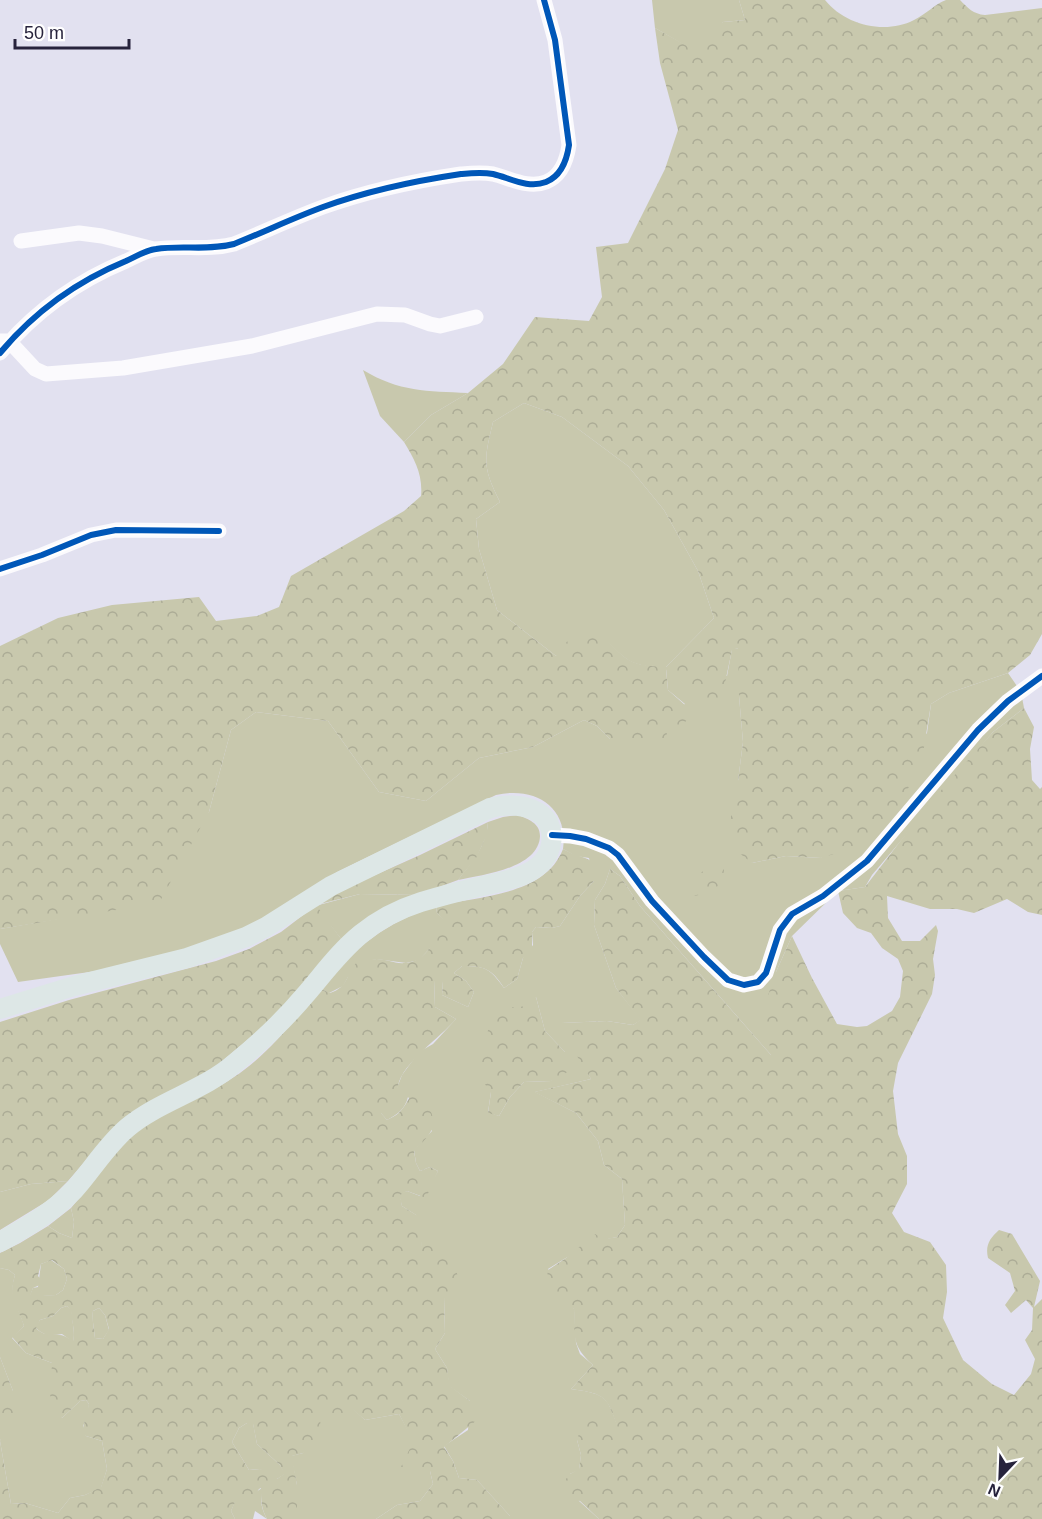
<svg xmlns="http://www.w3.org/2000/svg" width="1042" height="1519" font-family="Helvetica,sans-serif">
  <defs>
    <pattern id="forest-crowns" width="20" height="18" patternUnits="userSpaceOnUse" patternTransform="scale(1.5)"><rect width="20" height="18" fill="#c8c8ad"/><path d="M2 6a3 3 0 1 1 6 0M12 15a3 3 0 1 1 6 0" fill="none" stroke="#acac96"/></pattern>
  </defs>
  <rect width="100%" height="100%" fill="#e2e1f0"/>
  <path fill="#c8c8ad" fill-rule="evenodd" d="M652,0H739L745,20L723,22L700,54L655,28Z
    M363,370C399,392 427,391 468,393L431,415L404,442L380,416Z
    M524,403L562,417L628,466L664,510L698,571L714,618L666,667L727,676L732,649L739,648V696L743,742L738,781L752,863L786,856L821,858L927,733L931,704L949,693L1008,673L1021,692L1024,708L993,732L872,875L865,887L838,891L792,936L776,972L772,1056L640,906L620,876L610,869L605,884L595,900L594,925L616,988L641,1020L633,1025L607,1021L562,1023L591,1079L535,1092L576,1113L598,1141L604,1165L622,1179L625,1225L617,1237C592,1241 569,1256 548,1269L574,1309L576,1343L580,1354L593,1365L571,1389C608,1394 607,1397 619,1430L577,1440L581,1455L579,1470L570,1474L579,1501L599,1519H510V1516L477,1480L459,1478L453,1461L444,1446L468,1430L470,1401L449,1386L447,1368L435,1349L445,1333L444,1297L422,1247L416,1215L402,1206L399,1194L407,1191L420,1196L432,1182L438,1171L430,1167L420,1171L416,1163L414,1150L432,1131L408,1097C405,1109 398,1114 387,1120L380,1112L397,1088L402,1075L419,1052L433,1044L456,1019L435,1007L434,980L443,981L442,995L468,1007L474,992L466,981L454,973L462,966C487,966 490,969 504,988L517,979L523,958L533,945L532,932L536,927L552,928L560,926L580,896L594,881L589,858L576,856L563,849C569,806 534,786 496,795L337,872L245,932L118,968L18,982L0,944V929L63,918L209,812L231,730L256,712L328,721L379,792L426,801L479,758L533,747L584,720L597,726L610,739L663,719L685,704L668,690L666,668C628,665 628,662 602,636L556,656L497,610L479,549L476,519L500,502C482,466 484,460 493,422ZM536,997L545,1031L565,1052L551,1081L524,1082L510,1097L499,1116L488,1112L491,1092Z
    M518,815C528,819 540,823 540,836C539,868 483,875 458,880C472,862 487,845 488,822L503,817Z
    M360,894L418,895L342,940L315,906Z
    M436,906L437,913L446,921L433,945L419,960L406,963L376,959L365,962L348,977L343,986L329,993L321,989C354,947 385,923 436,906Z
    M68,1181L49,1200L0,1230V1192L31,1184Z
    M71,1208L74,1222L72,1238L59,1233L48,1226Z
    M51,1260L64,1269L67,1279L63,1290L56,1295L29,1297L33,1288L38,1287L41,1264Z
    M0,1268L9,1270L15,1275C8,1299 18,1304 24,1326L12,1338L26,1353L52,1363V1379L62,1418L80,1401L86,1400L89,1404L88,1415L83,1426L86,1436L102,1441L107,1469L101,1488L85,1495L70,1498L58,1513L25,1503L11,1504L0,1441L13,1391L0,1357Z
    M67,1306L72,1310C71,1321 76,1331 73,1342L62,1334C51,1336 43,1336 35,1327L40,1320L53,1316L61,1308Z
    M99,1308L105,1315L109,1330L103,1339L95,1338C94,1329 92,1320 93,1311Z
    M351,1407L365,1420L399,1414L430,1471L433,1484L420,1501L397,1505L376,1519H297V1485L291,1456L303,1453L318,1415Z
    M247,1423H253L257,1444L280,1465L285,1474L277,1479L260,1469L249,1470L232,1442L239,1428Z
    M262,1488C260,1500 261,1508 267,1519L255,1511L253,1519H235L231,1511L235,1501L244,1500Z"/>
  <path fill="url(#forest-crowns)" fill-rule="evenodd" d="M739,0H825C845,25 885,35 914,20C925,15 935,4 946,0C950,0 956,0 960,0C968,8 973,14 985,15L1042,8V634L1030,655L1008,673L949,693L931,704L921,766L891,818L856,847L821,858L786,856L752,863L734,849L730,821L738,781L743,742L739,696L738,648L732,650L721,702L695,701L686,683L675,681L666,669L668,690L685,705L691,716L681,726L664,720L668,740L631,745L610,739L597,726L584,720L533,747L479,758L426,801L379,792L328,721L256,712L231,730L209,812L159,903L0,929V646L58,618L112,605L199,597L216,621L257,616L279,607L291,576L404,511L421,496C423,475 415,460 404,442L431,415L468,393L503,364L535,317L589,321L602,297L596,247L628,243L665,169L678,130L660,63L655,28L700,53L706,33L723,22L745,20ZM524,403L562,417L628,466L664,510L698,571L714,618L666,667C629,665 628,662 603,636L572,635L556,656L497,610L479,549L476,519L500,502C482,466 484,460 493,422Z
    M1024,708L1034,727L1030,749L1032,780L1040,789L1042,787V915L1028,912L1007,899L974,913L957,909H930L887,896L888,918L902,941H920L936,925L938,931L933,959L935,975L932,994L898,1063L893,1091L898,1134L907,1156V1184L892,1213L904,1232L930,1242L946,1265L947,1292L943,1318L963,1360L992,1384L1014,1395L1031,1374L1035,1359L1025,1340L1032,1330L1033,1308L1026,1300L1011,1313L1005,1305L1015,1291L1010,1273L988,1258C985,1245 990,1238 999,1230L1012,1234L1040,1281L1034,1307L1042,1299V1519H599L580,1501L568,1499L563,1492L562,1484L570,1474L579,1469L581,1455L577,1440L583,1421L599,1414L618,1429C607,1396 606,1394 571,1389L593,1365C571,1345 575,1337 574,1309L545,1291L548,1270L566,1258L595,1234L605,1239L617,1237L625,1225L622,1179L604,1165L598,1141L576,1113L534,1092L591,1079L566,1038L561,1023L607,1021L633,1025L640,1020L616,988L594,925L595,900L605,884L610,869L620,876L640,906L771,1055L764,1007L776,972L792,936L812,978L837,1024L857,1027L867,1026L892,1011L900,997L903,971L898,959L882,948L871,933L857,928L843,913L838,891L865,887L929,804L993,732Z
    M488,822L487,835L476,858L458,880L418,895L360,894L316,905L342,940L273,1018L206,1075L112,1130L68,1181L31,1184L0,1192V1022L69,1000L216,961L249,949L281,932L315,906L335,893L420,855Z
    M563,849C577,857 587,856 598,866L594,881L580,896L560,926L552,928L536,927L532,932V955L523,958L517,979L504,988C492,969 485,966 462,966L454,973L466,981L474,992L468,1007L442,995L443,981H434L435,1007L456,1019C441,1037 402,1063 398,1086C397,1091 398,1096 399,1100L392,1109L381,1113L387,1120C393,1117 399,1114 403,1108C408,1102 408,1097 415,1092C425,1101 439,1116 431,1131C428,1138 419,1145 414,1151L416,1163L420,1171L430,1167L438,1171L426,1198L407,1191L400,1195L402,1206L421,1218L422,1247L436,1243L448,1251L458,1276L444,1297L445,1333L435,1349L447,1368L450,1386L470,1401L483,1415L444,1447L453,1461L459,1478L477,1480L510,1516V1519H376L397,1505L420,1501L433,1484L430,1471L398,1473L413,1442L399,1414L365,1420L351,1408L340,1421L319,1415L324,1443L303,1453L292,1456L297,1485V1519H267C261,1508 261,1500 261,1488L259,1489L252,1500L235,1502L231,1511L235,1519H0V1357L13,1391L15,1409L0,1441L11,1504L25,1503L58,1513L70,1498L85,1495L101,1487L107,1469L102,1441L86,1436L82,1432L89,1404L86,1400L80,1401L62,1418L50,1400L52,1363L26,1353L12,1337L24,1326C17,1303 7,1300 15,1275L9,1270L0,1268V1253L20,1243L48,1226L59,1233L72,1238L74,1222L71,1208C92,1184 109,1154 134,1134C164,1110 202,1099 234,1077C268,1055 295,1019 321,989L330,993C349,987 346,973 358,961C365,962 370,959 377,959C386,959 395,964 405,963C428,962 435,937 445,921L437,913L436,906C478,896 545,896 563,849ZM52,1260L64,1269L67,1279L63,1290L56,1295L30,1296L33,1288L44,1283L38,1276L41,1264ZM67,1306L71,1310C71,1321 76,1331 73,1341C70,1339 67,1337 64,1336C53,1332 45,1338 36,1328L40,1320L53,1316L61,1308ZM99,1308L105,1315L109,1329L103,1339L95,1338C94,1329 92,1320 93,1311ZM247,1423L253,1424L257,1444L280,1465L284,1474L277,1479L276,1472L260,1469L249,1470L232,1442L239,1428Z
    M724,859C726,889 713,893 688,897L698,877L709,863Z
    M536,997L545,1031L565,1052L573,1069L551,1081L524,1082L510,1097L499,1116L488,1113L491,1092L480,1078C483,1052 486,1026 499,1003L518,1009Z"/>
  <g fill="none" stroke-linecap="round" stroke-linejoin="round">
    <path stroke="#fbfafd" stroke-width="15" d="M21,241L79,233L102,236L154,249
      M0,341H9L35,369L46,374L123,368L252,346L377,314L405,315L430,324L440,326L476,317
      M0,353C35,311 75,282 126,261C135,257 146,250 156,249C182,245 208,251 234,244C264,232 293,218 323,207C367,191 414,181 461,174C472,173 482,172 493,174C510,178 528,189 546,182C561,176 567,159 569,145L555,40L544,0
      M0,569L42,555L91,535L116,530L219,531
      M552,835L570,836L586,839L609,848L618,855L652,901L704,957L728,980L744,985L758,982L766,973L780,930L792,914L823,896L867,861L978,730L1008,701L1042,676"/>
    <path stroke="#dde7e6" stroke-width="20" d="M0,1009L74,986L187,958L246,937L266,927L331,886L490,808C516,801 557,807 551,844C545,878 501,881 474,888C456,892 438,897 421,902C399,909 379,919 361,934C340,951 324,973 306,994C285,1019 261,1042 235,1063C203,1091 159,1101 127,1128C106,1146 92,1170 74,1190C53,1212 27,1227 0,1242"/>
    <g stroke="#fff" stroke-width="10">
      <path id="cycleway" d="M0,353C35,311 75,282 126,261C135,257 146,250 156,249C182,245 208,251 234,244C264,232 293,218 323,207C367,191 414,181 461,174C472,173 482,172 493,174C510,178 528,189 546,182C561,176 567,159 569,145L555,40L544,0
        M0,569L42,555L91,535L116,530L219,531
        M552,835L570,836L586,839L609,848L618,855L652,901L704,957L728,980L744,985L758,982L766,973L780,930L792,914L823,896L867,861L978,730L1008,701L1042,676"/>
    </g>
    <use href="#cycleway" stroke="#0057b8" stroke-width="6"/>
  </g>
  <g transform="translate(1000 1477) rotate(203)" stroke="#ffffff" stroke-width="4.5" paint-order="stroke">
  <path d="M0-4.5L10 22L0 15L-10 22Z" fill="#27233c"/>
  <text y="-9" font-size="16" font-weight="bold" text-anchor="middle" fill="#27233c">N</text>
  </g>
  <path d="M15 39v9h114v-9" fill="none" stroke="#27233c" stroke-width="3"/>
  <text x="24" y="39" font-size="18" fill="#27233c" stroke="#ffffff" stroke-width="4.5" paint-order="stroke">50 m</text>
</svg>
